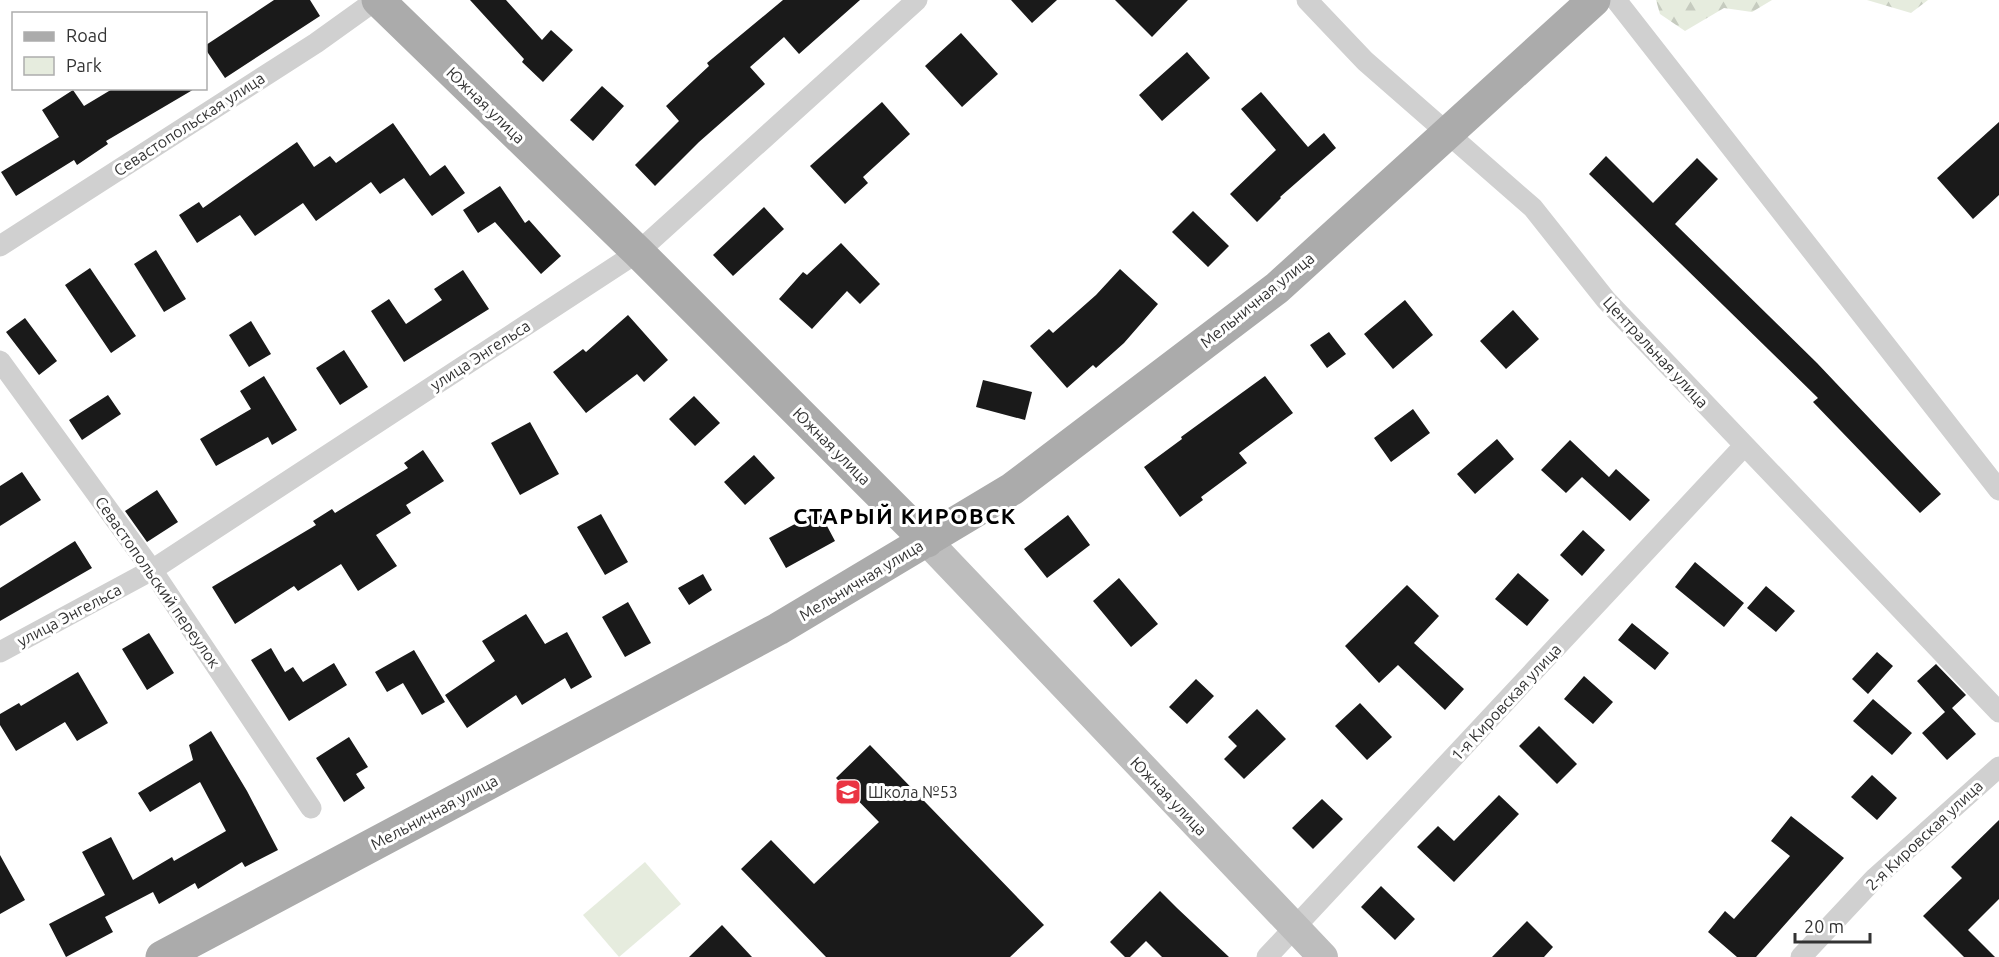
<svg xmlns="http://www.w3.org/2000/svg" width="1999" height="957" font-family="Ubuntu,sans-serif">
  <defs>
    <pattern id="forest-firs" width="22" height="20" patternUnits="userSpaceOnUse" patternTransform="scale(1.5)"><rect width="22" height="20" fill="#e6ecde"/><path d="M5 1l3.5 6h-7zM16 11l3.5 6h-7z" fill="#c6cbbf"/></pattern>
  </defs>
  <rect width="100%" height="100%" fill="#fff"/>
  <!-- forest -->
  <path fill="url(#forest-firs)" d="M1656,0h116l-20,12 -28,-4 -39,23 -25,-17z
    M1867,0h61l-17,13z"/>
  <!-- park -->
  <path fill="#e6ecde" d="M645,862l36,42 -62,53 -36,-42z"/>
  <!-- building -->
  <path fill="#1a1a1a" d="M274,0h36l10,16 -95,62 -19,-28v-5z
    M470,0h36l36,40 9,-10 22,20 -30,32 -21,-20 2,-3z
    M783,0h77l-61,54 -15,-17 -34,30 15,17 -66,58 -44,44 -20,-21 44,-44 -13,-15 43,-40 -2,-3z
    M1011,0h46l-25,23z
    M1115,0h73l-36,37z
    M961,33l37,41 -36,33 -37,-41z
    M1187,52l23,26 -48,43 -23,-26z
    M602,86l22,20 -31,35 -23,-21z
    M114,88h82l-90,53 2,3 -31,21 -3,-5 -58,36 -15,-24 58,-35 -17,-27 31,-20 11,16z
    M1261,92l47,55 16,-14 12,15 -56,49 1,1 -24,24 -27,-28 46,-44 -35,-41z
    M882,102l28,32 -47,43 5,6 -23,21 -35,-38z
    M1999,122v73l-26,24 -36,-41z
    M393,123l37,53 15,-11 20,28 -33,23 -28,-38 -24,16 -9,-12 -55,39 -13,-18 -48,33 -15,-21 -43,28 -18,-28 20,-13 4,6 94,-66 17,25 16,-11 6,7z
    M1606,156l47,47 44,-45 21,21 -43,45 142,139 124,131 -21,19 -107,-111 5,-4 -229,-224z
    M500,186l25,37 4,-3 32,36 -20,18 -46,-52 -17,11 -15,-23z
    M764,207l20,22 -51,47 -20,-21z
    M1193,211l36,35 -21,21 -36,-35z
    M841,243l39,41 -20,20 -13,-13 -35,38 -33,-30 24,-27 4,3z
    M156,250l30,49 -22,13 -30,-48z
    M90,268l46,68 -25,17 -46,-68z
    M1120,269l38,35 -34,39 -28,25 -3,-3 -26,23 -37,-42 19,-17 4,4 43,-38z
    M463,270l26,39 -85,53 -33,-51 18,-12 17,25 36,-24 -8,-11z
    M1405,300l28,35 -40,34 -29,-35z
    M1513,310l26,29 -33,30 -26,-28z
    M628,315l40,45 -24,22 -7,-8 -51,39 -33,-41 30,-23 3,3z
    M25,318l32,43 -18,14 -33,-43z
    M251,321l20,33 -22,13 -20,-32z
    M1329,332l17,22 -19,14 -17,-23z
    M344,350l24,37 -28,18 -24,-37z
    M264,376l33,54 -25,15 -4,-8 -52,29 -16,-27 51,-30 -11,-18z
    M1265,376l28,37 -54,40 8,10 -46,34 2,3 -23,17 -36,-50 38,-28 -1,-2z
    M983,380l49,12 -7,28 -49,-13z
    M108,395l13,19 -39,26 -13,-20z
    M694,396l26,27 -25,23 -26,-27z
    M1413,409l17,24 -39,29 -17,-24z
    M530,422l29,52 -39,21 -29,-52z
    M1497,439l17,20 -39,35 -18,-20z
    M1570,440l39,37 7,-8 34,31 -20,21 -48,-44 -16,16 -25,-23z
    M423,450l21,31 -38,24 5,8 -35,22 21,31 -39,25 -17,-27 -43,27 -4,-5 -59,38 -23,-37 104,-62 -3,-4 19,-12 3,4 73,-45 -4,-5z
    M754,455l21,23 -30,27 -21,-23z
    M22,472l19,28 -41,26v-40z
    M157,490l21,32 -31,20 -22,-31z
    M819,511l16,30 -49,27 -17,-30z
    M601,514l27,48 -23,13 -28,-48z
    M1068,515l22,30 -43,33 -23,-29z
    M1583,530l22,20 -23,26 -22,-21z
    M75,541l17,27 -92,53v-33z
    M1695,562l49,41 -20,24 -49,-40z
    M1518,573l31,27 -22,26 -32,-27z
    M703,574l9,16 -23,15 -11,-17z
    M1119,578l39,46 -27,23 -38,-46z
    M1407,585l32,31 -25,27 50,46 -19,21 -47,-45 -19,18 -34,-37z
    M1766,586l29,25 -19,21 -29,-24z
    M628,602l23,41 -26,14 -23,-40z
    M526,614l19,30 22,-12 25,45 -21,12 -6,-11 -43,27 -6,-10 -49,33 -22,-33 50,-34 -13,-20z
    M1632,623l37,30 -14,17 -37,-30z
    M149,633l25,40 -27,17 -25,-41z
    M271,648l14,24 8,-5 10,15 31,-19 13,22 -58,36 -38,-61z
    M414,650l31,52 -23,13 -19,-32 -16,9 -12,-20z
    M1877,652l16,14 -25,28 -16,-15z
    M1936,664l30,31 -14,13 24,26 -29,26 -25,-27 23,-21 -28,-31z
    M78,672l30,51 -31,18 -12,-19 -49,29 -16,-26v-11l19,-11 2,3z
    M1584,676l29,26 -20,22 -29,-25z
    M1196,679l18,17 -27,28 -18,-17z
    M1873,699l39,34 -20,22 -39,-34z
    M1360,703l32,34 -25,23 -32,-34z
    M1257,709l29,30 -42,40 -20,-20 13,-13 -9,-9z
    M1539,726l38,38 -20,20 -38,-38z
    M211,731l36,60 31,59 -33,17 -3,-5 -44,27 -3,-6 -36,21 -6,-12 -48,25 8,15 -47,25 -17,-33 56,-29 -23,-43 29,-15 22,43 39,-23 2,4 52,-30 -26,-49 -50,30 -12,-19 55,-33 -4,-15z
    M349,737l19,30 -12,7 9,14 -21,14 -28,-44z
    M870,745l174,180 -34,32h-184l-85,-88 30,-29 43,44 65,-62 -43,-44z
    M1872,775l25,23 -20,22 -26,-23z
    M1499,795l20,19 -65,68 -37,-35 21,-21 16,15z
    M1322,799l21,20 -30,30 -21,-21z
    M1791,816l53,42 -88,99h-19l-29,-25 17,-21 9,8 56,-63 -19,-15z
    M1999,820v79l-31,31 27,27h-31l-41,-41 39,-38 -11,-11z
    M0,855l25,45 -25,14z
    M1381,886l34,33 -20,21 -34,-33z
    M1160,891l17,17 52,49h-67l-16,-16 -16,16h-5l-15,-15z
    M1527,921l26,26 -9,10h-52z
    M722,925l30,32h-63z"/>
  <g fill="none" stroke-linecap="round" stroke-linejoin="round">
    <!-- street -->
    <path stroke="#d0d0d0" stroke-width="21" d="M1307,0l58,61 168,147 73,92 393,412
      M1616,0l383,490
      M0,246l316,-203 60,-43
      M0,361l152,209 159,238
      M0,652l152,-82 486,-318 279,-252
      M1267,957l477,-511
      M1801,957l74,-79 124,-111"/>
    <!-- secondary -->
    <path stroke="#bdbdbd" stroke-width="30" d="M927,541l396,416"/>
    <!-- primary -->
    <path stroke="#ababab" stroke-width="33" d="M378,0l260,252 289,289
      M162,957l616,-328 234,-140 265,-201 317,-288"/>
  </g>
  <!-- icons -->
  <defs>
    <g id="school-square" transform="scale(1.35)"><rect x="-9" y="-9" width="18" height="18" rx="4" fill="#ea3442" stroke="#fff"/><path d="M0-5L7-2L0 1L-7-2ZM-4 1L0 2.5L4 1V4Q0 6-4 4Z" fill="#fff"/></g>
  </defs>
  <g fill-rule="evenodd">
    <use href="#school-square" x="848" y="792"/>
  </g>
  <g text-anchor="middle" stroke-width="6" stroke-linejoin="round" paint-order="stroke">
    <!-- street labels -->
    <g font-size="16" fill="#333" stroke="#fff">
      <text transform="translate(486 105) rotate(44)" y="6">Южная улица</text>
      <text transform="translate(189 124) rotate(-33)" y="6">Севастопольская улица</text>
      <text transform="translate(1257 300) rotate(-39)" y="6">Мельничная улица</text>
      <text transform="translate(1656 352) rotate(47)" y="6">Центральная улица</text>
      <text transform="translate(480 355) rotate(-33)" y="6">улица Энгельса</text>
      <text transform="translate(832 446) rotate(45)" y="6">Южная улица</text>
      <text transform="translate(861 580) rotate(-31)" y="6">Мельничная улица</text>
      <text transform="translate(158 582) rotate(55)" y="6">Севастопольский переулок</text>
      <text transform="translate(69 615) rotate(-28)" y="6">улица Энгельса</text>
      <text transform="translate(1506 702) rotate(-47)" y="6">1-я Кировская улица</text>
      <text transform="translate(1169 796) rotate(46)" y="6">Южная улица</text>
      <text transform="translate(434 812) rotate(-28)" y="6">Мельничная улица</text>
      <text transform="translate(1924 835) rotate(-43)" y="6">2-я Кировская улица</text>
    </g>
    <!-- poi labels -->
    <g font-size="16" fill="#333" stroke="#fff" text-anchor="start">
      <text x="868" y="798">Школа №53</text>
    </g>
    <!-- district labels -->
    <g font-size="22" font-weight="bold" letter-spacing="1.5" fill="#000" stroke="#fff">
      <text x="905" y="524">СТАРЫЙ КИРОВСК</text>
    </g>
  </g>
  <!-- legend -->
  <rect x="12" y="12" width="195" height="78" fill="#ffffff" stroke="#adadad" stroke-width="1.5"/>
  <rect x="24" y="32" width="30" height="9" fill="#ababab" stroke="#adadad" stroke-width="1.5"/>
  <text x="66" y="42" font-size="18" fill="#333333">Road</text>
  <rect x="24" y="57" width="30" height="18" fill="#e6ecde" stroke="#adadad" stroke-width="1.5"/>
  <text x="66" y="72" font-size="18" fill="#333333">Park</text>
  <!-- scale -->
  <path d="M1795 933v9h75v-9" fill="none" stroke="#333333" stroke-width="3"/>
  <text x="1804" y="933" font-size="18" fill="#333333" stroke="#ffffff" stroke-width="4.5" paint-order="stroke">20 m</text>
</svg>
